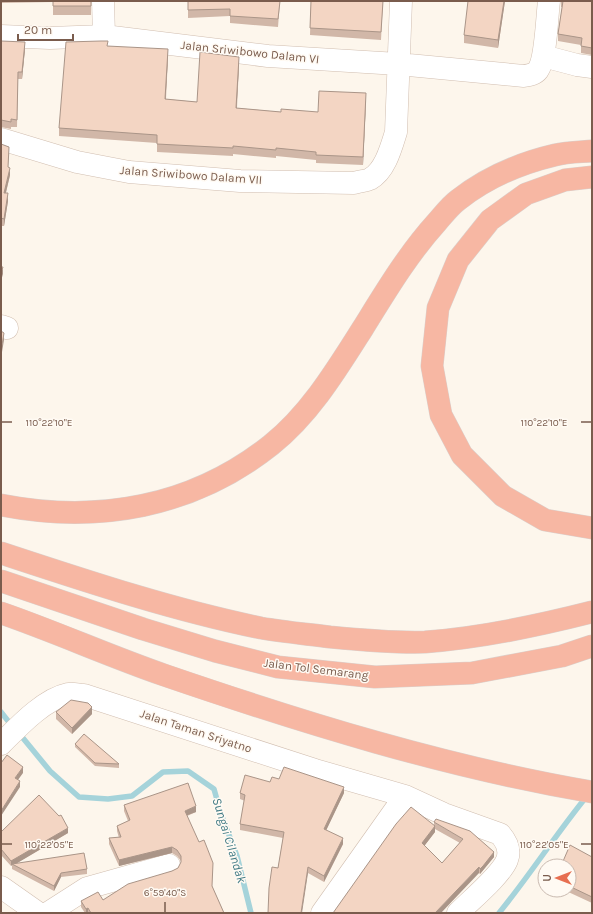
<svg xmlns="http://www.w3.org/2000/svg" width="593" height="914" font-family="Karla,sans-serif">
  <rect width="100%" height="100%" fill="#fdf6ec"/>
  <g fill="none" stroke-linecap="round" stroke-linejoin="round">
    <!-- stream -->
    <path stroke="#a5d3da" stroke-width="5.5" d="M1,712l11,14
      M18,732l32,39 29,26 29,2 24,-3 31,-24 25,-1 26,18 7,25 16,42 14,57
      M499,913c31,-38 57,-79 88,-117"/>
    <!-- minor casing -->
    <g stroke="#d1beb0" stroke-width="23">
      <path id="minor" d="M103,1l1,35
        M1,36l49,2 54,-2 164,20 130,8 126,12c6,-1 11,-2 14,-6 8,-11 9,-54 11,-69
        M543,56l34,9 15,2
        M1,139l76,23 52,10 111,9 114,2c5,-2 12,-2 16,-4 15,-8 21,-31 26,-47l5,-131
        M1,326l6,2
        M1,744c17,-17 43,-45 67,-50 5,-1 11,1 16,1l231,75 90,26 39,18 56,20c6,7 11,16 7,26 -6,15 -36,40 -49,53
        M1,887l37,26
        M48,913l39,-25 82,-23
        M322,913l83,-117"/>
    </g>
    <!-- highway casing -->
    <g stroke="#dad1cd" stroke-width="23">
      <path id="highway" d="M592,177l-27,3 -39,14 -36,26 -32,40 -20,48 -6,58 9,49 21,40 41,41 42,24 47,8
        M1,505c97,19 192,2 270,-60 39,-31 66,-76 92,-117 23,-37 45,-74 74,-106 7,-8 13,-16 21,-22 28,-22 63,-37 97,-45 12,-3 25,-3 37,-4
        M1,553c85,28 172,57 260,75 23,4 46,6 69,9 31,3 64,6 95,5 56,-4 112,-16 167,-30
        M1,581l142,48 72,22 63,16 97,10 97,-4 90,-17 30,-10
        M1,613c55,19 108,43 163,62 140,48 282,92 428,117"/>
    </g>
    <!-- minor -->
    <use href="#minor" stroke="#fff" stroke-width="22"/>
    <!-- highway -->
    <use href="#highway" stroke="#f7b7a3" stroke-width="22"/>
  </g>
  <!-- wall -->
  <path fill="#d1b7a8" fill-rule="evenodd" d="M1,1h90v14h-38v-13l-52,1z
    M188,1h92l-2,26 -48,-4v-7l-42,2z
    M311,1h72l-2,39 -71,-5z
    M505,1l-7,47 -34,-5v-8z
    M561,1h31v54l-11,-2v-8l-23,-4v-7l4,-27h-1z
    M1,41l24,8 -3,30h-4l-1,48h-6v2l-10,-2z
    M108,46l60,11 -2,42 31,3 42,-37 -2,43 44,4h37l48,-11 -3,64 -47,-2v-3l-40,-4v2l-43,-4v2l-76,-4v-9l-98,-7v-8z
    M1,144l8,10 -1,13 2,8 -4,18 2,8 -4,25h-3z
    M56,712l36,2 -20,20 -16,-15z
    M75,744l44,20v4l-24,-2 -20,-19z
    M279,779l65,14 -18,37 17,14 -19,38 -16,-9 -30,-5 5,-30 -43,-8v-6l5,-23 -5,-2v-6z
    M124,805l72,7 -9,4 25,70 12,27h-139l-4,-6v-6l22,-1 69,-29 6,-3 3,-5v-2l-4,-5 -5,-3 -53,13 -10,-22v-6h10l-2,-7v-5l11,-5 -4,-10z
    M434,822l60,35 -14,17 -1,-1 -146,40 101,-88zM435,829l25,14 -18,20 -18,-17 11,-14z
    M1,832l67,1 -53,31 72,5v5l-26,3 -7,14 -42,-22v-4l-1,1 -10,-11z
    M592,857v46l-28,-13h5v-24z"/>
  <!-- shaded-wall -->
  <path fill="#aa9588" d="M504,1h1l-7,47v-8z
    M25,42v7l-3,30v-7z
    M168,49v8l-3,50v-8z
    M239,57v8l-3,51v-8z
    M366,93v8l-3,64v-8z
    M10,168v7l-6,25v-7z
    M8,193v8l-4,25v-7z
    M3,267v7l-2,7v-8z
    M4,333v7l-3,18v-7z
    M92,707v7l-20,20v-6z
    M23,767v6l-8,11v-6z
    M20,781v6l-19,29v-5z
    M344,787v6l-20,42v-6z
    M196,806v6l-11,4v-5z
    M435,826v6l-13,17v-6z
    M68,828v5l-54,32 -2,-1v1l-1,1v-5z
    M343,838v6l-19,38v-6z
    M172,847v6l-53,13v-6z
    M494,852v5l-14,17v-5z
    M308,867v6l-6,40h-1z
    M479,867v6l-38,40h-6z
    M61,873v4l-7,14v-5z
    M88,908v5h-2v-4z"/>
  <!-- building -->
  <path fill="#f3d5c3" stroke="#aa9588" d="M53,1h38v5h-38z
    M188,1h92l-2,18 -48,-3v-7l-42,1z
    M311,1h72l-2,31 -71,-4z
    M468,1h36l-6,39 -34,-5z
    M563,1h29v47l-11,-2 1,-8 -24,-4z
    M1,41l24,1 -3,30h-4l-1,48 -6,-1v3l-10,-2z
    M101,41h7l-1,5 61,3 -3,50 32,3 3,-50 39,5 -3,51 45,4v-3l37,3 1,-21 47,2 -3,64 -47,-2v-3l-40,-4v2l-43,-4v2l-76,-4v-9l-98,-7 7,-86z
    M1,144l8,3 -1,20 2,1 -6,25h4l-4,26 -3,-1z
    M1,267h2l-2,6z
    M1,331l3,2 -3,18z
    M71,700l17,3 4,4 -20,21 -16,-16z
    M84,734l35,30 -24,-1 -20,-19z
    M7,755l16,12 -8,11 5,3 -19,30v-48z
    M284,767l60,20 -20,42 19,9 -19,38 -16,-9 -7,46h-33l1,-25 3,-21 6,1 6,-36 -44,-8 5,-29 -5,-2 5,-18 25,7 2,-5 7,2z
    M188,783l8,23 -11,5 14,31 5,-2 9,23 -1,23 12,27h-133l-3,-5 -2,1 -5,-8 17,-9 5,8 25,-16 44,-13 6,-3 3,-6v-6l-4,-6 -5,-3 -53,13 -10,-22 12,-1 -4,-11 13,-6 -6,-15z
    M39,795l20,21 2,-1 7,13 -57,33 -10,-12v-17z
    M411,807l24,19 -13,17 20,20 21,-24 -29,-17 2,-3 34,12 24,21 -11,14 -3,3 -1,-2 -44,46h-102l63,-89z
    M570,845l22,12v40l-23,-11v-20h-8z
    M84,853l3,16 -26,4 -7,13 -42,-22z"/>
  <!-- ticks -->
  <path fill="none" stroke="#7a5c4d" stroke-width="1.5" d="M2,422h10M581,422h10M2,844h10M581,844h10M165,902v10"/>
  <g text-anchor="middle" stroke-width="3" stroke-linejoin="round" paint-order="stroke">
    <!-- street labels -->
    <g font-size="12" fill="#7a5c4d" stroke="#fffaf3">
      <text transform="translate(250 52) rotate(6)" y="4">Jalan Sriwibowo Dalam VI</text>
      <text transform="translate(191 175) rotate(4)" y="4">Jalan Sriwibowo Dalam VII</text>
      <text transform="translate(316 669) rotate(7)" y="4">Jalan Tol Semarang</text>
      <text transform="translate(196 731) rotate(18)" y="4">Jalan Taman Sriyatno</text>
    </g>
    <!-- water labels -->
    <g font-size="13" font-style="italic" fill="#437c86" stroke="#fffaf3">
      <text transform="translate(230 840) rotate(73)" y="5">Sungai Cilandak</text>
    </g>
  </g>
  <g font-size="10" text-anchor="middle" fill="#7a5c4d" stroke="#fffaf3" stroke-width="3" stroke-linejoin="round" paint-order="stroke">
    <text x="544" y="426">110°22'10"E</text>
    <text x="49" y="426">110°22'10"E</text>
    <text x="544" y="848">110°22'05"E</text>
    <text x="49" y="848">110°22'05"E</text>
    <text x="165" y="896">6°59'40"S</text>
  </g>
  <!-- border -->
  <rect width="593" height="914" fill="none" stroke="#7a5c4d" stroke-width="4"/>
  <!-- north arrow -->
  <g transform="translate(557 878) rotate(270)"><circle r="19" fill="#fffaf3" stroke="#cabbb1"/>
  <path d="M0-3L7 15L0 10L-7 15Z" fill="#e76f51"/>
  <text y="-6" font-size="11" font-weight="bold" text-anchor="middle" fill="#7a5c4d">U</text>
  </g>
  <!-- scale -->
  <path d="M18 34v6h55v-6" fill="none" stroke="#7a5c4d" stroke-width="2"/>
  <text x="24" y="34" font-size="12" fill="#7a5c4d" stroke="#fffaf3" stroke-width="3" paint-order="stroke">20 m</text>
</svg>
